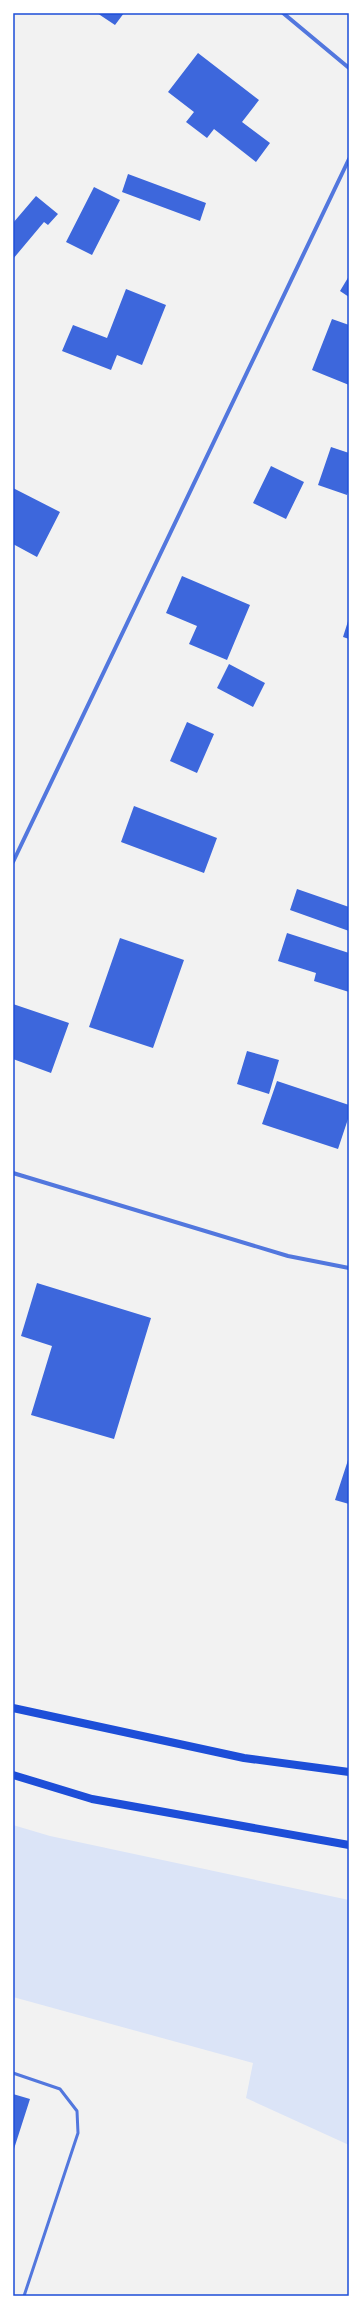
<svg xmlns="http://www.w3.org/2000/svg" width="362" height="2309" font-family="'Varela Round',sans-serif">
  <rect width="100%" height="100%" fill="#f2f2f2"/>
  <!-- green -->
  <path fill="#dbe4f7" d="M13,1825l37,11 299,64v245l-103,-47 7,-35 -240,-66z"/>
  <!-- building -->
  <path fill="#3d67dc" d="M97,13h27l-9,12z
    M198,53l61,47 -17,22 28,21 -14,19 -42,-33 -7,9 -21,-16 8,-10 -26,-20z
    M128,174l78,29 -6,18 -78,-29z
    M94,187l26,13 -28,55 -26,-13z
    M36,196l22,18 -10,11 -4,-3 -31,37v-36z
    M349,276v21l-9,-6z
    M126,289l40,16 -24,60 -25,-10 -6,15 -49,-19 11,-26 34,13z
    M332,319l17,6v60l-37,-15z
    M331,447l18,6v36l-2,6 -29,-10z
    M271,466l33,16 -18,37 -33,-16z
    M13,488l47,24 -23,45 -24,-13z
    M182,576l68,29 -23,55 -38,-16 8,-18 -31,-13z
    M349,618v21l-6,-2z
    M229,664l36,19 -12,24 -36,-19z
    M187,722l27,12 -17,39 -27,-12z
    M134,806l83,32 -13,35 -83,-31z
    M297,889l52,18v24l-59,-21z
    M287,933l62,20v39l-35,-11 2,-8 -38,-12z
    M120,938l64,22 -31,88 -64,-21z
    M13,1004l56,19 -18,50 -38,-14z
    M247,1051l32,9 -10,34 -32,-10z
    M277,1081l72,24v11l-11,33 -76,-25z
    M37,1283l114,35 -37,121 -83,-24 21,-69 -31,-10z
    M349,1457v47l-14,-4z
    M13,2094l17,5 -17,53z"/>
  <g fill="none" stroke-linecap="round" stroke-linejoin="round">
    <!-- service -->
    <path stroke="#5277de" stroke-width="3" d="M13,2073l47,16 17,22 1,22 -54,163"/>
    <!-- minor -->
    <path stroke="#5277de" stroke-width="4" d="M283,13l66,55
      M13,862l336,-703
      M13,1173l275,83 61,12"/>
    <!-- secondary -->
    <path stroke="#1d4ed8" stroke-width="8" d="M13,1708l231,50 105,14
      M13,1775l79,24 257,46"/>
  </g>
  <!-- border -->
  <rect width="362" height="2309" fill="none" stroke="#ffffff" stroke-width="28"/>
  <rect x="14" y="14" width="334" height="2281" fill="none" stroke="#1d4ed8" stroke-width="1.5"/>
</svg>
